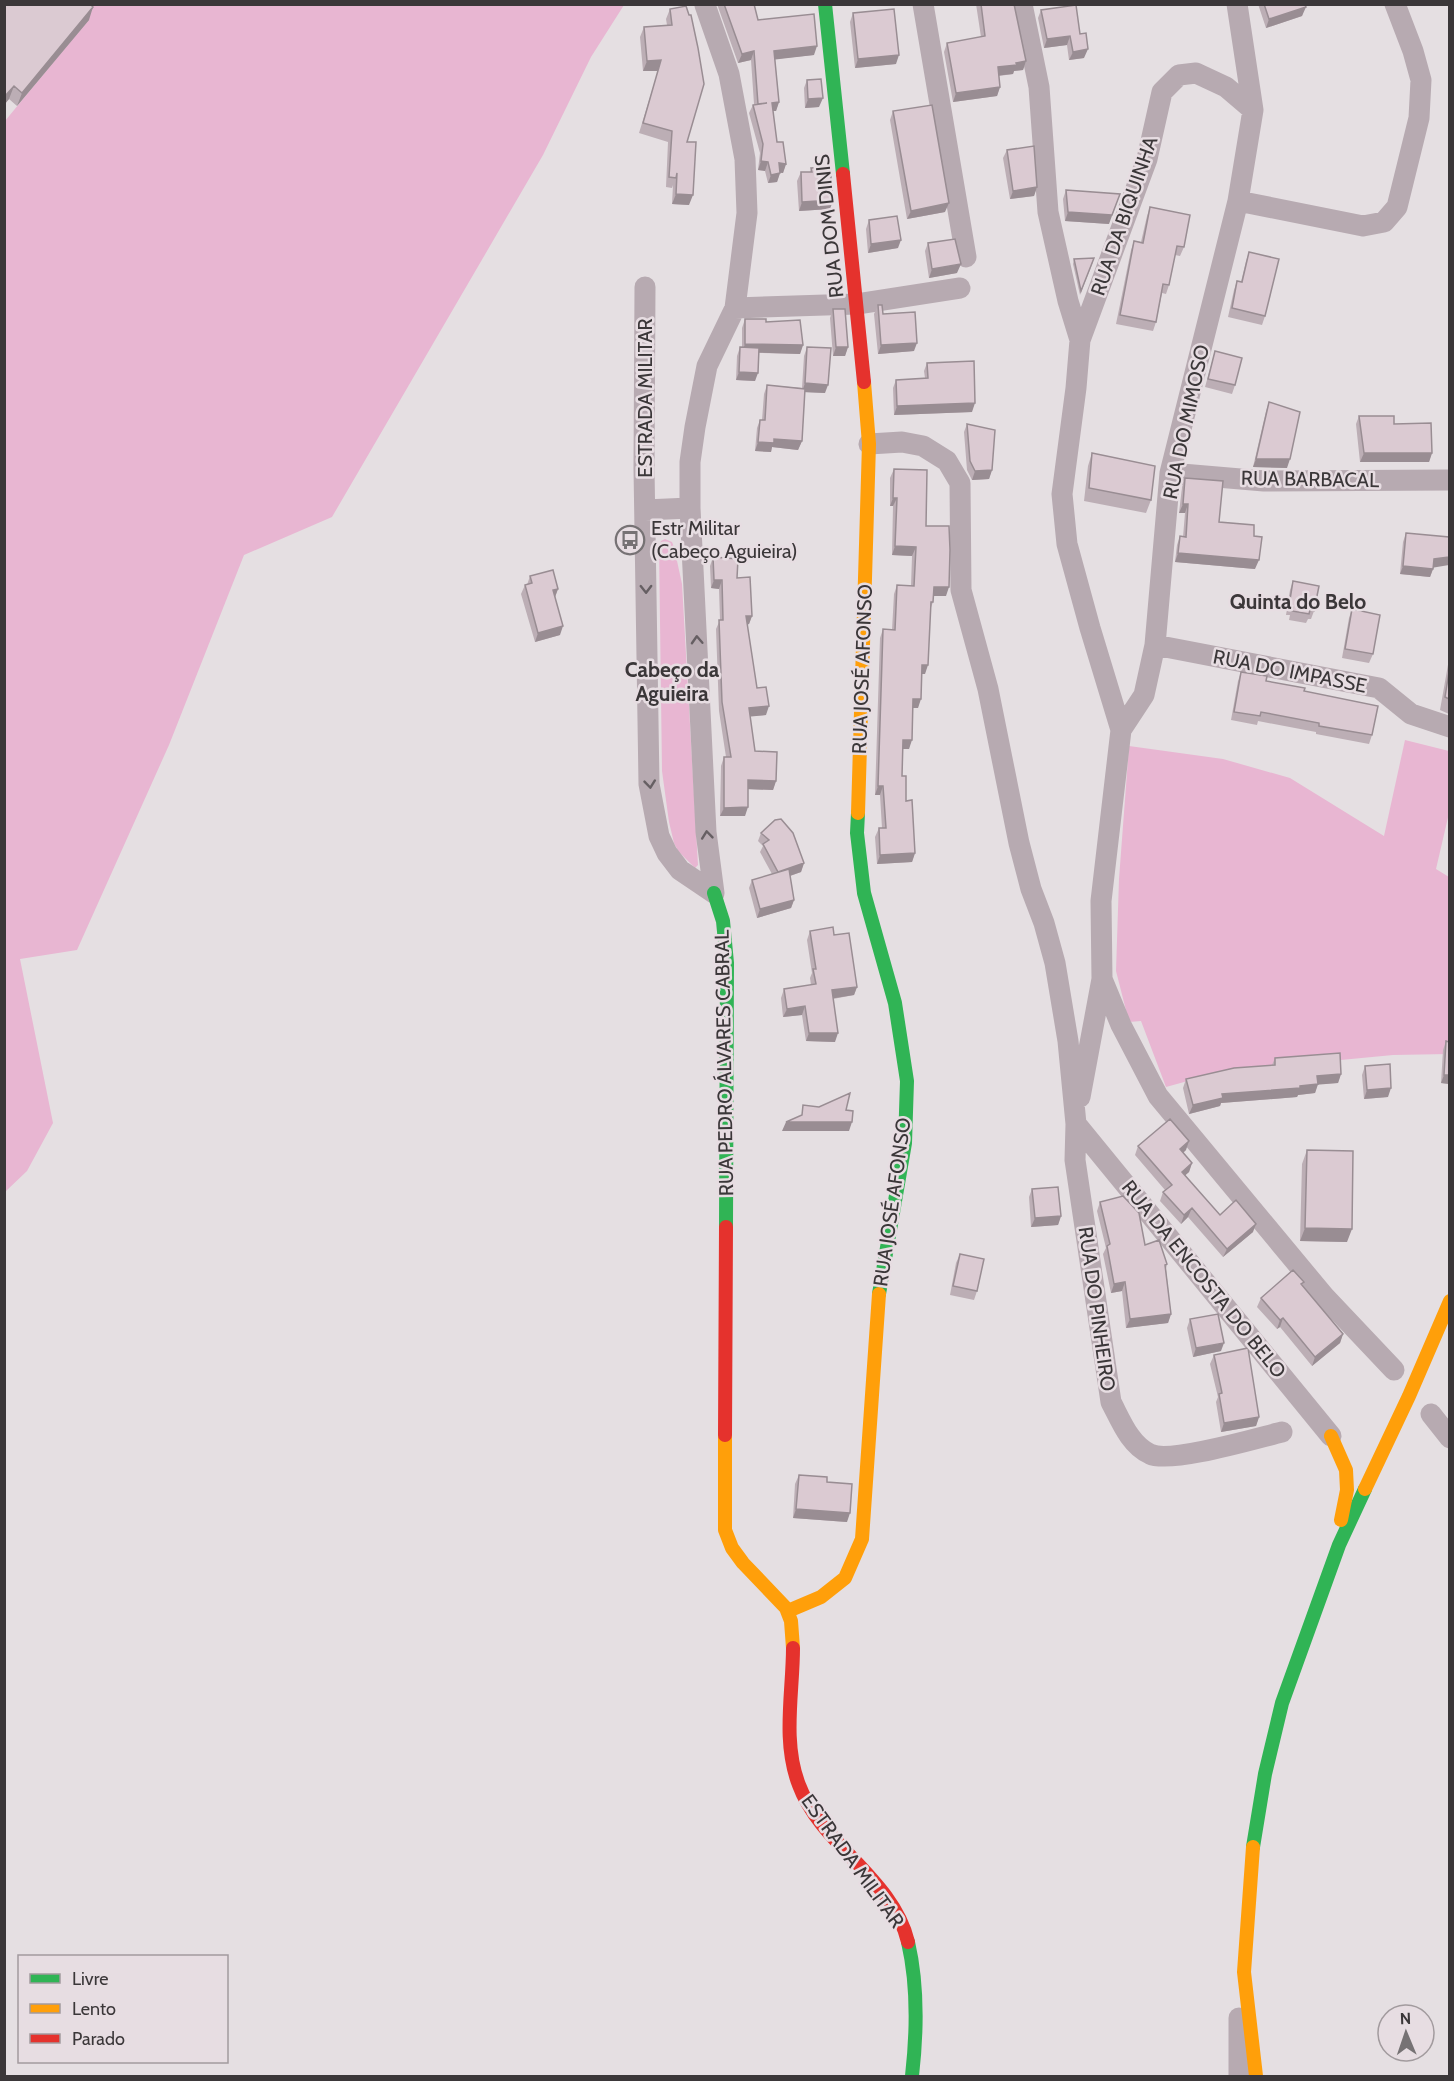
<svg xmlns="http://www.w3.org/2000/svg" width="1454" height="2081" font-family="Cabin,sans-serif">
  <rect width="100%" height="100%" fill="#e5dfe2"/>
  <!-- grass -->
  <path fill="#e8b6d2" d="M66,5h558l-33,52 -48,98 -211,362 -88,38 -75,190 -92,205 -57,9 33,164 -26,48 -22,21v-1071l83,-101z
    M665,539l7,3 2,5 8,37 16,281 -3,3 -17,-17 -4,-8 -5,-21 -7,-51 -3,-225 2,-5z
    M1405,740l44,11v62l-13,56 13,8v177l-56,1 -169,16 -58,16 -25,-66 -12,1 -13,-51 3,-92 10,-133 94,13 67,19 94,58z"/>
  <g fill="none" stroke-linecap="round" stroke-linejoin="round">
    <!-- street -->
    <path stroke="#b7aab1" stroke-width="21" d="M923,4l43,253
      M1022,4l17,83 9,125 20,89 12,39 -4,48 -14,106 5,50 23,84 31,102 -20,171 1,78 -22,118
      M705,5l24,69 16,85 2,54 -12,95 -28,58 -12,61 -5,35v46l16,324 8,61
      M1238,201l125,25 21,-4 13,-15 22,-89 2,-38 -8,-29 -18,-47
      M645,287l-1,181 5,316 10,52 8,17 13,17 34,23
      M735,308l122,-4 103,-16
      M1080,340l67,-181 15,-67 17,-17 17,-2 30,14 27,23
      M869,444l33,-2 21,4 24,15 13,22 1,107 27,99 31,154 12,46 13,34 11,40 13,78 8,83 -1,36 36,242c10,19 19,43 39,52 20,10 107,-16 132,-22
      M1170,473l94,8 186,-1
      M645,510l45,-2
      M1155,645l224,43 32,26 39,13
      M1121,730l23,-35 11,-50 15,-172 68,-272 15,-91 -16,-106
      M1102,979l19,46 37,71 166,200 70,74
      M1076,1124l255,312
      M1431,1414l19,24
      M1239,2076v-58"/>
    <!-- fast -->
    <path stroke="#30b455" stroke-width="14" d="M825,4l18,170
      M858,813l-1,20 7,60 31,110 12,78 -2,62 -26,151
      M714,893l9,28 4,42 -1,264
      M1253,1847l12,-73 17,-71 57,-158 26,-56
      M908,1942c10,43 9,90 4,134"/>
    <!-- slow -->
    <path stroke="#ff9f0a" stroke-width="14" d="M858,813l11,-369 -5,-62
      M725,1435v95l7,18 11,15 43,45 5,13 2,27
      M1331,1436l15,34 1,20 -6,30
      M1365,1489l44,-93 41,-95
      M788,1611l33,-14 24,-19 17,-39 17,-245
      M1253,1847l-9,125 12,104"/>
    <!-- jam -->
    <path stroke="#e5322d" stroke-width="14" d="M843,174l21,208
      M725,1435l1,-208
      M793,1648c0,44 -11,94 6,137 22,60 94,93 109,157"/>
  </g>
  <!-- wall -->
  <path fill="#bcaeb5" d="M4,4l85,16 -72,86 -8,-7 -5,6z
    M717,4h37l4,16 56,35 -39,4 4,43 -3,9h-3l4,31 9,22 -3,9h-3l-3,9 -9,1 -3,-12 -7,-1 2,-17 -11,-40 4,-8 1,-1 -3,-44 -13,3z
    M976,4h38l12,57 -3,9 -9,1 -1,3 -14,2 1,11 -3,9 -44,6 -9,-50 3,-9 34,-6z
    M1258,4h47l-3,12 -36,12z
    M670,9l17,133 2,63 -17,-1 1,-19 -1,3 -6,-1 2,-45 -29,-9 19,-62h-15l-3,-34 4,-10 23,-2 -1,-6z
    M1041,10l39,24 4,24 -15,2 -2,-15 -23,3 -6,-30z
    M853,13l43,51 -41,4 -5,-46z
    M807,80l12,27 -14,1 -1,-20z
    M893,111l52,101 -38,7 -17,-99z
    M1007,150l30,37 -3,9 -24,3 -7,-41z
    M811,168l22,32 -3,9 -31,2 -2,-30 4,-9h9z
    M1066,190l43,34 -44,-3 -2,-22z
    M1150,207l34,40 -4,9 -5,-1 -6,30 -3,9 -4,-1 -6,29 -3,9 -37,-7 15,-74 3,-9 7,1 6,-26z
    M869,220l29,28 -30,5 -2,-24z
    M928,243l29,30 -28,5 -4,-27z
    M1249,252l16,64 -3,9 -34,-8 6,-27 3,-9 4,1 5,-21z
    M1074,259l19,3 -13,33 -7,-31z
    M878,305l5,9 31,37 -36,3 -4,-40z
    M833,309l15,38 -3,9h-12l-3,-38z
    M745,319l21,3 37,23 -3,9 -41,-1 -4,28 -19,-1 1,-24 3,-9 2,1v-20z
    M807,347l18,46 -20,-1 -3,49 -4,9 -26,-3 -1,5 -16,-1 2,-23 3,-8h2l2,-26 3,-9 35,3 2,-32z
    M1215,351l20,34 -3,9 -27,-7z
    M927,363l45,49 -78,3 -1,-27 3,-8 29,-2 -1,-7z
    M1269,402l18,66 -34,-1 13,-56z
    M1359,416l35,8 38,29 -3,9h-69l-4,-38z
    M967,424l25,46 -3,9 -17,1 -5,-10 -3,-38z
    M1092,453l59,47 -5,13 -62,-12 4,-35z
    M894,469l32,57 20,70h-13v6l-3,8 -5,64h-4l-3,34h-5l-4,41h-6l-1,27 13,77 -3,9 -35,2 -2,-27 4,-9h3l-2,-33h-5l5,-157 3,-9 9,1 2,-36 3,-9 14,1 1,-30 -20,-1 1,-49h-3v-28z
    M1185,478l34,44 35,14 1,33 -80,-7 2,-17 3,-9 3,1 2,-24h-6l3,-26z
    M1406,533l27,36 -3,8 -30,-3 3,-32z
    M713,557l24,21 15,38 -3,8 -2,1 10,63 9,27 -16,1 5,35 21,30 -3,9 -25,-1 -3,27h-25l1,-50 3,-9h2l-7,-46 -3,-82 4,-9 -1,-31 -8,-1 -1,-22z
    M530,576l28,13 -3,8 5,38 -25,7 -14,-48 4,-9h2z
    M1293,581l21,30 -3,8h-3l-2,4 -17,-3 1,-5h-4l4,-25z
    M1352,609l21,45 -4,9 -27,-5 7,-40z
    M1449,659v55l-9,-4z
    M1241,672l25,9 38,10 68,44 -3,9 -53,-10v-2l-58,-11 -1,4 -26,-5 7,-39z
    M761,833l43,30 -3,9 -11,4 4,24 -3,8 -34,10 -8,-30 3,-8 20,-6 -12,-22 3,-6 -5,-5z
    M810,931l24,4 23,52 -3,8 -21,4 2,43 -29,-1 -4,-26 -19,2 -2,-19 3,-9 27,-4 -1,-7 2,-5 -5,-33z
    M1446,1041l3,1v42l-8,-1 2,-33z
    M1275,1058l66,16 -3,9 -20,1 -3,9 -17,2 -1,2 -76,6 -1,3 -31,8 -6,-26 3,-9 86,-14z
    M1365,1066l23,31 -24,2 -2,-24z
    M1138,1146l48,4 -3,3 9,10 -3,9 -4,3 35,40 33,17 -30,25 -35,-40 -7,7 -21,-23 3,-9 2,-2 -30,-35z
    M1307,1150l40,92 -47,-1 2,-77z
    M1032,1189l29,27 -3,9 -27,2 -2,-30z
    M1100,1202l45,43 22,19 -1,5 5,45 -3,9 -42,5 -4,-37 -11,2 -8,-39 3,-6 -9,-37z
    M960,1254l17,37 -3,9 -24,-5 6,-32z
    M1302,1285l41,49 -3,9 -28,23 -32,-39 -3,2 -20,-22 4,-9z
    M1190,1319l31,32 -28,6 -6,-29z
    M1214,1355l45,62 -3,9 -35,6 -5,-30 2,-5 -8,-33z
    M799,1475l28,7 20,40 -54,-4 2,-34z"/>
  <!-- shaded-wall -->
  <path fill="#998d93" d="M93,7l-4,13 -72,86 5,-13z
    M1306,7l-4,9 -36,12 3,-9z
    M1070,36l-3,9 -23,3 3,-9z
    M817,46l-3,9 -43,5 3,-9z
    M1088,49l-4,9 -15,2 4,-8z
    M754,51l-3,9 -13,3 4,-9z
    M899,55l-3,9 -41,4 3,-9z
    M661,60l-3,11h-15l4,-10z
    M1026,61l-3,9 -9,1 -1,3 -19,2 4,-9z
    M14,86l-5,13 -5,6 1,-9z
    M1000,87l-3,9 -44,6 3,-9z
    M823,98l-4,9 -14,1 3,-9z
    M779,102l-3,9h-7l3,-8z
    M761,161l7,1 -3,9 -7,-1z
    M779,163l7,1 -3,9 -7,-1z
    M780,173l-3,9 -9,1 3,-8z
    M1037,187l-3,9 -24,3 3,-8z
    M676,194l17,1 -4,10 -17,-1z
    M1120,194l-11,30 -44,-3 3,-9z
    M833,200l-3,9 -31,2 3,-9z
    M949,203l-4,9 -38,7 4,-8z
    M901,240l-3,8 -30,5 3,-9z
    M961,264l-4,9 -28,5 3,-9z
    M917,343l-3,8 -36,3 3,-9z
    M745,344l58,1 -3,9 -58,-2z
    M836,347h12l-3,9h-12z
    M739,372l19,1 -3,8 -19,-1z
    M805,383l23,2 -3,8 -23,-1z
    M975,403l-3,9 -78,3 3,-9z
    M774,439l28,2 -4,9 -26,-3 -1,5 -16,-1 3,-9z
    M1364,453h68l-3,9h-69z
    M1256,459h34l-3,9 -34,-1z
    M992,470l-3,9 -17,1 3,-9z
    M893,498h4l-4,8h-3z
    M1183,504h5l-3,9h-6z
    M895,546l21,1 -4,9 -20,-1z
    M1178,553l81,7 -4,9 -80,-7z
    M1449,557v8l-18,3 3,-9z
    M1403,566l30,3 -3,8 -30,-3z
    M714,580h8l-3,9 -8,-1z
    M934,587h15l-3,9h-15z
    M558,589l-3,8 -2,-7z
    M746,616h6l-3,8 -6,1z
    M563,626l-3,9 -25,7 3,-9z
    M922,665h6l-3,9h-6z
    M913,699h8l-3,9h-8z
    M769,706l-3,9 -20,2 3,-9z
    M903,740h9l-3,9h-9z
    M748,780l28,1 -3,9 -28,-1z
    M878,786h5l-3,9h-5z
    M748,807l-3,9h-25l4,-8z
    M915,853l-3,9 -35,2 3,-9z
    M804,863l-3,9 -26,9 3,-9z
    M794,900l-3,8 -34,10 3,-9z
    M857,987l-3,8 -25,4 3,-9z
    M805,1006l-3,9 -19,2 4,-8z
    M809,1033h29l-3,9 -29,-1z
    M1341,1074l-3,9 -24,2 3,-9z
    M1444,1075h5v9l-8,-1z
    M1318,1084l-3,9 -17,2 -1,2 -76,6 -1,3 -31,8 4,-9 29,-11z
    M1391,1088l-3,9 -24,2 3,-9z
    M786,1122h66l-3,9h-67z
    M1189,1141l-3,9 -9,8 3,-9z
    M1192,1163l-3,9 -10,9 3,-9z
    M1192,1208l-4,9 -7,7 3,-9z
    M1061,1216l-3,9 -27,2 4,-9z
    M1256,1224l-3,8 -30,25 4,-8z
    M1305,1228l47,1 -5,13 -47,-1z
    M1125,1282l-3,9 -11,2 3,-9z
    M1171,1314l-3,9 -42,5 4,-9z
    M1283,1318l-3,9 -3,2 3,-9z
    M1343,1334l-3,9 -28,23 3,-9z
    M1224,1343l-3,8 -28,6 3,-9z
    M1259,1417l-3,9 -35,6 3,-9z
    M796,1509l54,4 -3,9 -54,-4z"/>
  <!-- building -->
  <path fill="#dbcad2" stroke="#998d93" stroke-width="1.5" d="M4,4h86l3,3 -71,86 -8,-7 -9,10z
    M724,4h30l4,16 56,-6 3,32 -43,5 5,51 -7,1 5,39h6l3,22 -7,-1 1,10 -9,2 -3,-13 -7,-1 2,-17 -10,-39 14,-2 -9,1 -4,-53 -12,3z
    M981,4h33l12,57 -10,2 1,2 -19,2 2,20 -44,6 -9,-50 38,-7z
    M1264,4h41l1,3 -37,12z
    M1076,5l4,29 6,-1 2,16 -15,3 -3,-16 -23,3 -6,-29z
    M686,6l3,9h2l7,33 6,36 -17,58h9l-3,53 -17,-1 1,-21 -1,5 -7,-1 3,-46 -29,-8 18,-63 -14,1 -3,-34 28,-2 -2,-16z
    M894,9l5,46 -41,4 -5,-46z
    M821,79l2,19 -15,1 -1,-19z
    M932,105l17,98 -38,8 -18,-100z
    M1034,146l3,41 -24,4 -6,-41z
    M830,167l3,33 -31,2 -1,-30h11l-1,-4z
    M1066,190l54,4 -8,21 -44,-3z
    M1150,207l40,8 -6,32 -7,-1 -8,39 -6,-1 -7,38 -36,-7 14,-74 9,2z
    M897,216l4,24 -30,4 -2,-24z
    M955,239l6,25 -29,5 -4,-26z
    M1249,252l30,7 -14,57 -33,-8 5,-27 5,1z
    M1094,258l-13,33 -7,-32z
    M878,305h4l1,9 32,-2 2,31 -36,2z
    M833,309h12l3,38h-12z
    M745,319h21v3l34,-2 3,25 -58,-1z
    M740,347l19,1 -1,25 -19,-1z
    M807,347l24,1 -3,37 -23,-2z
    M1215,351l27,7 -7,27 -27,-6z
    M974,361l1,42 -78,3 -1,-26 32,-2 -1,-15z
    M767,385l38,4 -3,52 -28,-2v4l-16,-1 2,-22h5z
    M1269,402l31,10 -10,47h-34z
    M1359,416h35v8l37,-1 1,30h-68z
    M967,424l28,6 -3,40 -17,1 -5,-10z
    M1092,453l63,13 -4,34 -62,-12z
    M894,469l33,1 -1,56h23l1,24 -1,37h-15l-1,15h-2l-3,63h-6l-1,34h-8l-1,41h-9l-1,36h4v25l6,-1 3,53 -35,2 -1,-27h7l-3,-42h-5l5,-157 12,1 2,-45 17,1 2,-39 -21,-1 2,-48h-4z
    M1185,478l38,3 -4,41 35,3v11l8,1 -3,23 -81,-7 2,-17 6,1 2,-33h-5z
    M1406,533l43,4v20l-15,2 -1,10 -30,-3z
    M713,557l25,2 -1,19 13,-1 2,39h-6l11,72 9,-1 3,19 -20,2 6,43 22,1 -1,29 -28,-1v27l-24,1v-51h7l-9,-55 -3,-82h4l-1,-40h-8z
    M553,570l5,19 -5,1 10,36 -25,7 -13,-48 7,-2 -2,-7z
    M1293,581l26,5 -5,25 -4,-1 -1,4 -17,-3 1,-4 -4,-1z
    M1352,609l28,6 -7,39 -28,-5z
    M1241,672l26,4 -1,5 39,7 -1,3 74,15 -6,29 -53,-9v-3l-58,-11 -1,4 -26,-4z
    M1449,672v27l-4,-2z
    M781,819l12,14 11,30 -26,9 -15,-28 6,-4 -8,-7 14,-13z
    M789,869l5,31 -34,9 -8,-29z
    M833,927l1,8 15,-2 8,54 -25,3 6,43h-29l-4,-27 -18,3 -3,-20 32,-5 -3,-15h3l-6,-38z
    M1446,1041l3,1v33h-5z
    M1340,1053l1,21 -24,2 1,8 -18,2v2l-78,6 1,4 -30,7 -7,-26 48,-11 41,-3v-7z
    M1390,1064l1,24 -24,2 -2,-24z
    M850,1093l-4,17 7,1 -1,11h-66l16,-7 1,-10 16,2z
    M1170,1119l19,22 -9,8 12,14 -10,9 38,43 16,-15 20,24 -29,25 -35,-41 -8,7 -21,-23 9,-7 -34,-39z
    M1307,1150l46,1 -1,78 -47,-1z
    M1058,1187l3,29 -26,2 -3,-29z
    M1123,1196l16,17 6,32 14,-5 8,24 -2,1 6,49 -41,5 -5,-37 -11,2 -7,-38 3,-2 -10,-42z
    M960,1254l24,5 -7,32 -24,-5z
    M1293,1270l11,12 -3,2 42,50 -28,23 -32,-39 -3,2 -19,-22z
    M1218,1314l6,29 -28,5 -6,-29z
    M1248,1348l11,69 -35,6 -5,-29 3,-1 -8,-38z
    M799,1475l28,2v5l25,2 -2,29 -54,-4z"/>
  <!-- one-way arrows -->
  <defs><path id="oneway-chevron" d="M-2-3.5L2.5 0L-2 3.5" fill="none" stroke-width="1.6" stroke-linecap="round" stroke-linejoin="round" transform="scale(1.5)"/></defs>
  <g stroke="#665f63">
    <use href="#oneway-chevron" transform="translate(646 589) rotate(89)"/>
    <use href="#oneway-chevron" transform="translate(697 640) rotate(-93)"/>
    <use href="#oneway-chevron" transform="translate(650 784) rotate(84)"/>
    <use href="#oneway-chevron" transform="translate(707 835) rotate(-96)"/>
  </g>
  <!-- icons -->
  <defs>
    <g id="bus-ring" transform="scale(1.5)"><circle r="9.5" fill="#e7dde2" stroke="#767274" stroke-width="1.5"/><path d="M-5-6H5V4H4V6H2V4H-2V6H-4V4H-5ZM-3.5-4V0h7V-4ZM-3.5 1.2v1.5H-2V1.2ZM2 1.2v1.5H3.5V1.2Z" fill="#767274"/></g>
  </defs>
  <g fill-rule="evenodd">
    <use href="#bus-ring" x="630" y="540"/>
  </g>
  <g text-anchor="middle" stroke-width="5" stroke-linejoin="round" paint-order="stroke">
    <!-- street labels -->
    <g font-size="20" fill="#3b3739" stroke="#e7dde2">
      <text transform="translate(1124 216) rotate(-71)" y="7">RUA DA BIQUINHA</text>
      <text transform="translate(829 226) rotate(-96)" y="7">RUA DOM DINIS</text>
      <text transform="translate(645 398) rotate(-90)" y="7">ESTRADA MILITAR</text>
      <text transform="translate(1186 422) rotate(-78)" y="7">RUA DO MIMOSO</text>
      <text transform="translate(1310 479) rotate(1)" y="7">RUA BARBACAL</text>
      <text transform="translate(862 669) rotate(-88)" y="7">RUA JOSÉ AFONSO</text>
      <text transform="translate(1290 671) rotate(11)" y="7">RUA DO IMPASSE</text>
      <text transform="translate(724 1063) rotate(-91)" y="7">RUA PEDRO ÁLVARES CABRAL</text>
      <text transform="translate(892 1202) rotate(-82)" y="7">RUA JOSÉ AFONSO</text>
      <text transform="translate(1204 1279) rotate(51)" y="7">RUA DA ENCOSTA DO BELO</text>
      <text transform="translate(1097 1309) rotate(82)" y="7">RUA DO PINHEIRO</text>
      <text transform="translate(853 1861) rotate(54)" y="7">ESTRADA MILITAR</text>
    </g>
    <!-- poi labels -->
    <g font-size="20" fill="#3b3739" stroke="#e7dde2" text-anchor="start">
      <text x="651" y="535">Estr Militar<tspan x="651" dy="23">(Cabeço Aguieira)</tspan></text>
    </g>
    <!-- neighbourhood labels -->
    <g font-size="21" font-weight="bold" fill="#3b3739" stroke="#e7dde2">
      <text x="1298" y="609">Quinta do Belo</text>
      <text x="672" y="677">Cabeço da<tspan x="672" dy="24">Aguieira</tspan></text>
    </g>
  </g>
  <!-- border -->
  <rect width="1454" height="2081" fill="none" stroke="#3b3739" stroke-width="12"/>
  <!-- legend -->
  <rect x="18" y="1955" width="210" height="108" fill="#e7dde2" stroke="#a29b9e" stroke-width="1.5"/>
  <rect x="30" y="1974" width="30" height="9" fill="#30b455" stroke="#a29b9e" stroke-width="1.5"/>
  <text x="72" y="1985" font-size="18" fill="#3b3739">Livre</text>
  <rect x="30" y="2004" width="30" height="9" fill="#ff9f0a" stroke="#a29b9e" stroke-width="1.5"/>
  <text x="72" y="2015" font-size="18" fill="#3b3739">Lento</text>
  <rect x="30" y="2034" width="30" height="9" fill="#e5322d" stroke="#a29b9e" stroke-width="1.5"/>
  <text x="72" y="2045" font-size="18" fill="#3b3739">Parado</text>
  <!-- north arrow -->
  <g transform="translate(1406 2033) rotate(358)"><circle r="28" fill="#e7dde2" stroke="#a29b9e" stroke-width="1.5"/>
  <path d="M0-4.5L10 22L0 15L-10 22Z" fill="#767274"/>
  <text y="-9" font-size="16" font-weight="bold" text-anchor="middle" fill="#3b3739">N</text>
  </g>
</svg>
